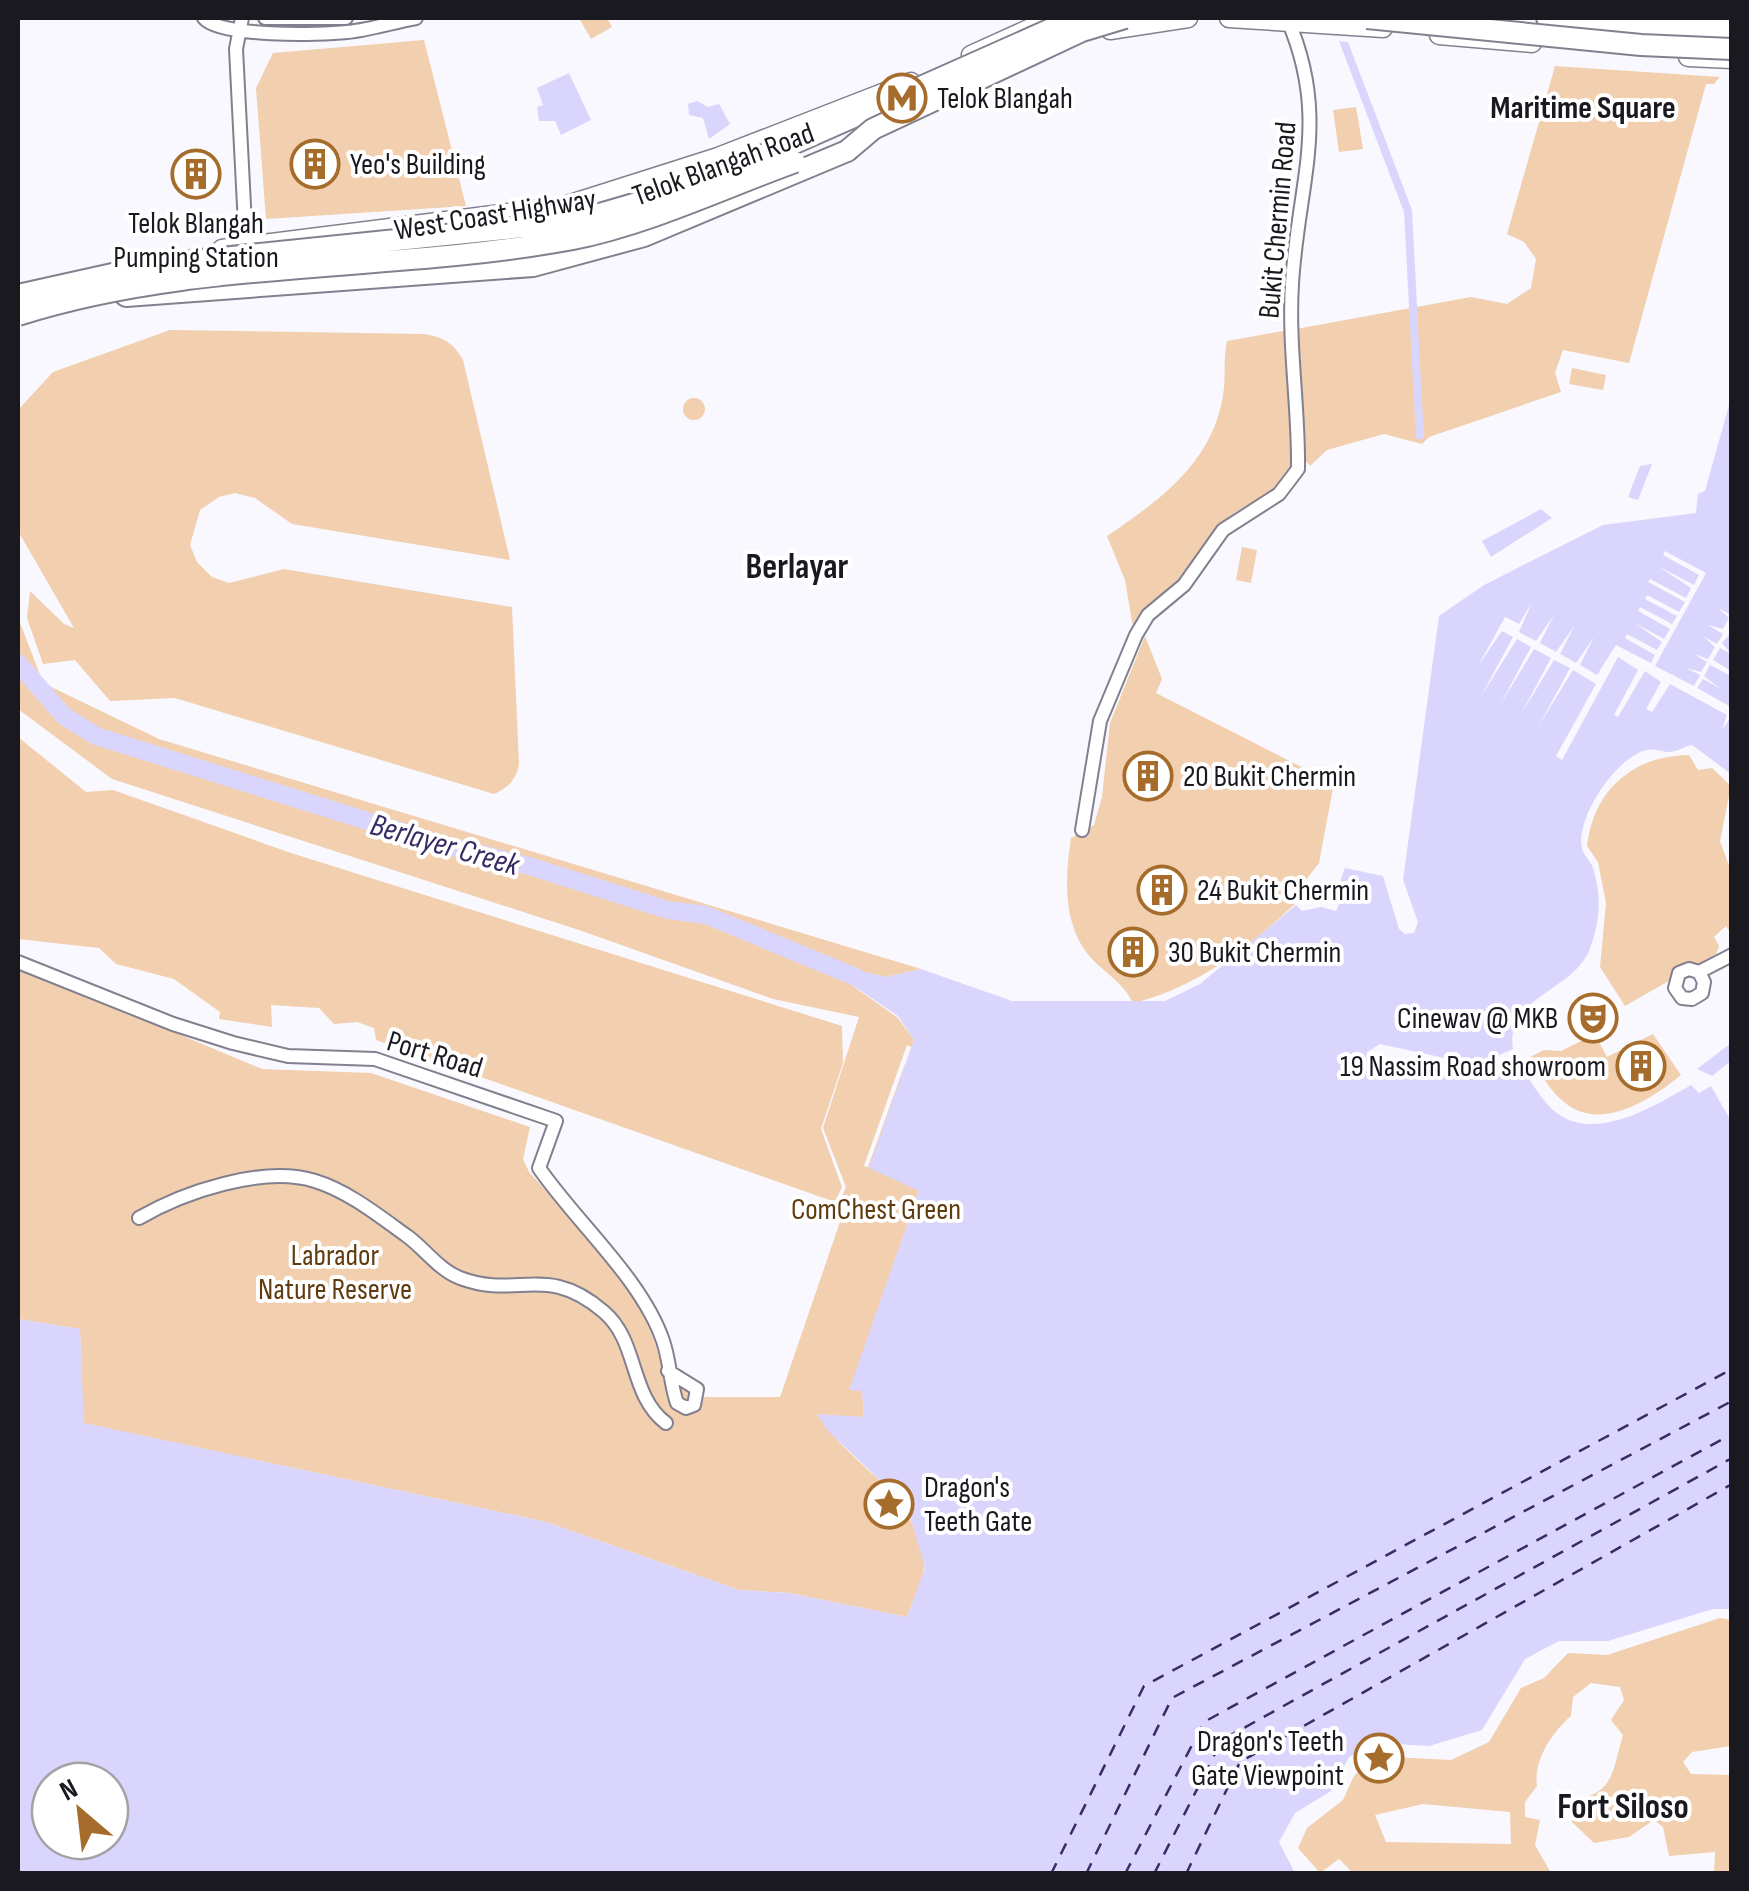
<svg xmlns="http://www.w3.org/2000/svg" width="1749" height="1891" font-family="'Sofia Sans Condensed',sans-serif">
  <rect width="100%" height="100%" fill="#f8f8fe"/>
  <!-- green -->
  <path fill="#f1cfaf" fill-rule="evenodd" d="M579,18h28l5,9 -21,12z
    M424,40l42,166 -200,13 -10,-131 17,-35z
    M1555,66l165,11 -6,7h-8l-77,279 -66,-13 -8,23 6,19 -132,45 -7,7 -38,-10 -57,16 -17,16 -5,-6 -9,-131 175,-32 36,7 24,-16 5,-29 -12,-17 -17,-8z
    M1356,107l7,42 -24,3 -6,-42z
    M170,330l253,4c20,3 30,8 40,26l47,200 -218,-36 -37,-26 -20,-5 -16,4 -19,13 -10,35 7,17 15,15 17,6 55,-14 228,38 7,157c-3,16 -11,24 -25,30l-319,-96 -65,3 -35,-41 -32,4 -16,-46 3,-27 34,33 10,4 -56,-97v-121l35,-38z
    M1288,330l7,125c-9,40 -44,42 -71,66 -18,15 -25,41 -41,58 -15,18 -38,27 -50,48l-8,-47 -18,-44c52,-35 105,-73 116,-140 3,-18 0,-38 4,-55z
    M1572,368l34,7 -3,15 -34,-6z
    M683 409a11 11 0 1 1 22 0a11 11 0 1 1-22 0Z
    M1242,547l15,3 -6,33 -15,-3z
    M18,617l25,66 116,56 762,230 -35,8 -46,-10 -4,7 62,44 16,22 -9,24 14,127 -69,198 12,1 2,27 -46,-2c36,57 98,73 106,150 1,14 -12,37 -17,52l-118,-24 -50,-3 -193,-68 -463,-99 -3,-94 -62,-10v-352l244,102 109,4 159,54 -7,32 6,13c52,58 119,121 134,200l36,25h81l62,-181 -5,-7 9,-22 -23,-59 36,-111 -86,-18 -191,-68 -470,-152 -94,-70z
    M1145,636l17,43 -6,14 171,87 6,8 -14,75 -28,36 4,5c-46,43 -99,84 -162,99 -10,-21 -27,-29 -42,-45 -29,-33 -26,-80 -20,-120l23,-13 8,-28 8,-74z
    M18,737l68,55 27,-2 178,63 551,173 1,37 -22,66 21,58 -7,15 -459,-162 -2,-12 -17,-6 -23,2 -15,-16 -48,-3 1,22 -53,-8 1,-7 -46,-33 -58,-15 -17,-16 -81,-9z
    M1689,755l9,15 14,-2 19,18 -11,55 11,30v63l-5,-8 -12,11 5,9 -3,8 -91,52 -25,-39 6,-64 -8,-41 -11,-16c7,-56 45,-90 102,-91z
    M1595,1034l12,23 46,-23 28,41c-29,24 -81,58 -117,27 -14,-11 -24,-30 -34,-45l14,-7 17,1z
    M1720,1618l11,2v126l-39,6 -9,10 8,12 40,1v98h-17l1,-21 -46,4 -6,-29 -9,-7 -25,17 -35,6 -22,-21 2,-22c41,-7 38,-29 49,-65l-12,-15 13,-20 -4,-13 -29,-4 -18,14 -2,19c-19,16 -38,45 -34,70l-12,16v15l15,3 -5,25 16,28h-198l-14,-14 -19,14 -22,-25 9,-20 36,-28 11,-24 13,-12 25,-7 59,3 38,-18 32,-54 23,-10 24,-25 39,2zM1423,1804l87,8 1,32 -125,-2 -11,-27z"/>
  <!-- water -->
  <path fill="#dad5fc" fill-rule="evenodd" d="M1339,41l9,1 64,168 12,229h-8l-12,-227z
    M569,73l22,47 -30,15 -6,-14h-16l-2,-14 6,-2 -6,-17z
    M697,101l11,6 11,-3 11,20 -21,15 -6,-21 -14,-3 -1,-11z
    M1731,398v376l-39,-29c-8,1 -15,7 -22,7 -8,0 -15,-4 -23,-2 -30,6 -72,68 -65,98 1,7 9,13 11,20 9,29 7,55 -4,83 -18,41 -84,46 -76,98l-36,16 -97,-21 -13,8 9,13 9,-3 91,18 14,-1 29,-15c10,14 20,33 33,45 40,37 102,-3 139,-24l8,8 12,-7 21,37 -1,486h-18l-105,32h-49l-34,18 -43,71 -53,16 -52,-3 -28,14 -18,34 -36,22 -16,29 16,31 -1277,1v-555l62,10 4,94 462,99 193,68 50,3 118,24 18,-49 -18,-62 -79,-75 -11,-17 47,3 -2,-26 -13,-1 70,-199 -50,-23 45,-128 -16,-24 -62,-42 3,-8 47,11 35,-8 91,32h153l35,-17 96,-79 6,6 19,-4 15,4 4,-10 -5,-6 10,-27 38,8 16,53 6,5 9,-1 4,-11 -15,-42 36,-264 45,-31 119,-60 93,-12 2,-19 7,-3zM50,1781h60v60h-60z
    M1652,464l-14,36 -10,-3 12,-31z
    M1541,509l11,9 -61,39 -9,-16z
    M1731,1043v18l-19,15 -15,-7z"/>
  <!-- pier -->
  <path fill="#f8f8fe" d="M1665,551l41,22 -51,93 39,20 6,-11 -14,-7 15,4 6,-10 -13,-8 14,5 7,-12 -12,-11 14,8 6,-10 -15,-9 15,4 6,-11 -11,-10 13,7v18l-9,10 9,11 -11,-6 -7,12 18,11 -2,4 -19,-10 -6,11 17,13 -18,-10 -6,9 34,19v10l-9,13 5,-15 -57,-31 -18,28 -6,-3 15,-27 -16,-11 -27,46 -4,-2 24,-45 -20,-13 -56,103 -6,-4 40,-72 -23,-14 -35,57 32,-59 -16,-8 -34,56 31,-58 -17,-9 -34,56 31,-58 -14,-8 -37,59 33,-61 -11,-6 -24,35 27,-49 14,7 13,-22 -13,30 17,9 18,-26 -14,28 16,9 19,-27 -15,29 16,9 18,-26 -14,28 17,10 19,-30 35,18 4,-8 -30,-17 2,-4 30,16 5,-8 -29,-20 31,17 6,-10 -32,-18 2,-4 32,17 5,-8 -32,-17 2,-4 32,17 6,-10 -37,-20 2,-3 36,19 5,-10 -33,-22 36,19 5,-10 -36,-20z
    M907,1045l4,2 -43,120 -4,-1z"/>
  <g fill="none" stroke-linecap="round" stroke-linejoin="round">
    <!-- river -->
    <path stroke="#dad5fc" stroke-width="18" d="M18,663l46,53 32,20 345,108 88,22 139,44 38,5 152,63"/>
    <!-- ferry -->
    <path stroke="#392b64" stroke-width="2.5" stroke-dasharray="12 10" stroke-linecap="butt" d="M1051,1874l93,-188 588,-317
      M1086,1874l86,-176 560,-297
      M1125,1874l79,-152 528,-288
      M1154,1874l68,-134 510,-282
      M1186,1874l54,-112 492,-278"/>
    <!-- minor casing -->
    <g stroke="#82808f" stroke-width="16">
      <path id="minor" d="M204,18c15,19 116,17 143,14 23,-2 46,-10 69,-14
        M242,18l-6,31 10,196
        M265,18h81
        M1082,830l18,-109 36,-86 12,-20 36,-30 39,-55 56,-36 19,-25c1,-61 -10,-124 -6,-185 6,-102 39,-165 -5,-266
        M18,962l155,62 60,19 55,13 87,3 181,62 -17,47c37,54 103,111 124,173 7,20 7,42 14,62l9,5 8,-3 3,-16 -29,-18
        M1699,972l5,10 -2,11 -10,6 -10,-1 -7,-10 4,-15 10,-4 10,3 33,-17
        M139,1218c45,-26 124,-53 176,-37 33,10 64,35 92,55 18,13 32,34 53,42 58,22 86,-16 144,34 35,30 25,83 62,111"/>
    </g>
    <!-- major casing -->
    <g stroke="#82808f" stroke-width="21">
      <path id="major" d="M1229,18l154,10
        M1667,18h54
        M1110,30l78,-12
        M1439,35l93,8
        M971,55l82,-37
        M1688,57l44,2
        M222,249l342,-43 154,-49 193,-75"/>
    </g>
    <!-- highway casing -->
    <g stroke="#82808f" stroke-width="24">
      <path id="highway" d="M1547,18l185,13
        M790,145l95,-42
        M126,296l407,-30 111,-30 203,-85"/>
    </g>
    <!-- minor -->
    <use href="#minor" stroke="#fff" stroke-width="12"/>
    <!-- major -->
    <use href="#major" stroke="#fff" stroke-width="18"/>
    <!-- highway -->
    <use href="#highway" stroke="#fff" stroke-width="20"/>
    <!-- highway-bridge casing -->
    <g stroke="#82808f" stroke-width="24" stroke-linecap="butt">
      <path id="highway-bridge" d="M1367,18l274,27 91,4
        M885,103l191,-85
        M847,151l26,-22 209,-98 43,-13
        M18,295l135,-30 419,-43 65,-19 153,-58
        M18,315c179,-57 371,-42 555,-76 75,-15 150,-51 222,-77"/>
    </g>
    <!-- highway-bridge -->
    <use href="#highway-bridge" stroke="#fff" stroke-width="20"/>
  </g>
  <!-- icons -->
  <defs>
    <g id="metro-ring" transform="scale(2.5)"><circle r="9.5" fill="#fff" stroke="#a66c2b" stroke-width="1.5"/><path d="M-5.5 5V-5H-3L0 0L3-5H5.5V5H3V-.5L0 4L-3-.5V5Z" fill="#a66c2b"/></g>
    <g id="building-ring" transform="scale(2.5)"><circle r="9.5" fill="#fff" stroke="#a66c2b" stroke-width="1.5"/><path d="M-4-6H4V6H1V3H-1V6H-4ZM-2.5-4.3h1.7v1.8h-1.7ZM.8-4.3h1.7v1.8H.8ZM-2.5-1h1.7V.8h-1.7ZM.8-1h1.7V.8H.8Z" fill="#a66c2b"/></g>
    <g id="theatre-ring" transform="scale(2.5)"><circle r="9.5" fill="#fff" stroke="#a66c2b" stroke-width="1.5"/><path d="M-5-5.5Q0-4 5-5.5V0Q5 5 0 6Q-5 5-5 0ZM-3.3-2.5H-1v1.5H-3.3ZM1-2.5H3.3v1.5H1ZM-2.8 1Q0 5.5 2.8 1Z" fill="#a66c2b"/></g>
    <g id="sight-ring" transform="scale(2.5)"><circle r="9.5" fill="#fff" stroke="#a66c2b" stroke-width="1.5"/><path d="M0-6L1.8-2.2L6-1.7L2.9 1.2L3.7 5.4L0 3.3L-3.7 5.4L-2.9 1.2L-6-1.7L-1.8-2.2Z" fill="#a66c2b"/></g>
  </defs>
  <g fill-rule="evenodd">
    <use href="#metro-ring" x="902" y="98"/>
    <use href="#building-ring" x="315" y="164"/>
    <use href="#building-ring" x="196" y="174"/>
    <use href="#building-ring" x="1148" y="776"/>
    <use href="#building-ring" x="1162" y="890"/>
    <use href="#building-ring" x="1133" y="952"/>
    <use href="#theatre-ring" x="1593" y="1018"/>
    <use href="#building-ring" x="1641" y="1066"/>
    <use href="#sight-ring" x="889" y="1504"/>
    <use href="#sight-ring" x="1379" y="1758"/>
  </g>
  <g text-anchor="middle" stroke-width="8" stroke-linejoin="round" paint-order="stroke">
    <!-- poi labels -->
    <g font-size="30" fill="#1a191f" stroke="#fff" text-anchor="start">
      <text x="937" y="108">Telok Blangah</text>
      <text x="350" y="174">Yeo's Building</text>
      <text x="196" y="233" text-anchor="middle">Telok Blangah<tspan x="196" dy="34">Pumping Station</tspan></text>
      <text x="1183" y="786">20 Bukit Chermin</text>
      <text x="1197" y="900">24 Bukit Chermin</text>
      <text x="1168" y="962">30 Bukit Chermin</text>
      <text x="1558" y="1028" text-anchor="end">Cinewav @ MKB</text>
      <text x="1606" y="1076" text-anchor="end">19 Nassim Road showroom</text>
      <text x="924" y="1497">Dragon's<tspan x="924" dy="34">Teeth Gate</tspan></text>
      <text x="1344" y="1751" text-anchor="end">Dragon's Teeth<tspan x="1344" dy="34">Gate Viewpoint</tspan></text>
    </g>
    <!-- street labels -->
    <g font-size="30" fill="#1a191f" stroke="#fff">
      <text transform="translate(723 164) rotate(-20)" y="10">Telok Blangah Road</text>
      <text transform="translate(495 214) rotate(-9)" y="10">West Coast Highway</text>
      <text transform="translate(1277 220) rotate(-85)" y="10">Bukit Chermin Road</text>
      <text transform="translate(435 1054) rotate(17)" y="10">Port Road</text>
    </g>
    <!-- park labels -->
    <g font-size="30" fill="#603b0f" stroke="#fff">
      <text x="876" y="1219">ComChest Green</text>
      <text x="335" y="1265">Labrador<tspan x="335" dy="34">Nature Reserve</tspan></text>
    </g>
    <!-- neighbourhood labels -->
    <g font-size="32" font-weight="bold" fill="#1a191f" stroke="#fff">
      <text x="1583" y="118">Maritime Square</text>
    </g>
    <!-- water labels -->
    <g font-size="32" font-style="italic" fill="#392b64" stroke="#fff">
      <text transform="translate(445 844) rotate(16)" y="11">Berlayer Creek</text>
    </g>
    <!-- quarter labels -->
    <g font-size="35" font-weight="bold" fill="#1a191f" stroke="#fff">
      <text x="797" y="578">Berlayar</text>
      <text x="1623" y="1818">Fort Siloso</text>
    </g>
  </g>
  <!-- border -->
  <rect width="1749" height="1891" fill="none" stroke="#1a191f" stroke-width="40"/>
  <!-- north arrow -->
  <g transform="translate(80 1811) rotate(332)"><circle r="48" fill="#ffffff" stroke="#a3a3a5" stroke-width="2.5"/>
  <path d="M0-8L18 38L0 25L-18 38Z" fill="#a66c2b"/>
  <text y="-15" font-size="28" font-weight="bold" text-anchor="middle" fill="#1a191f">N</text>
  </g>
</svg>
